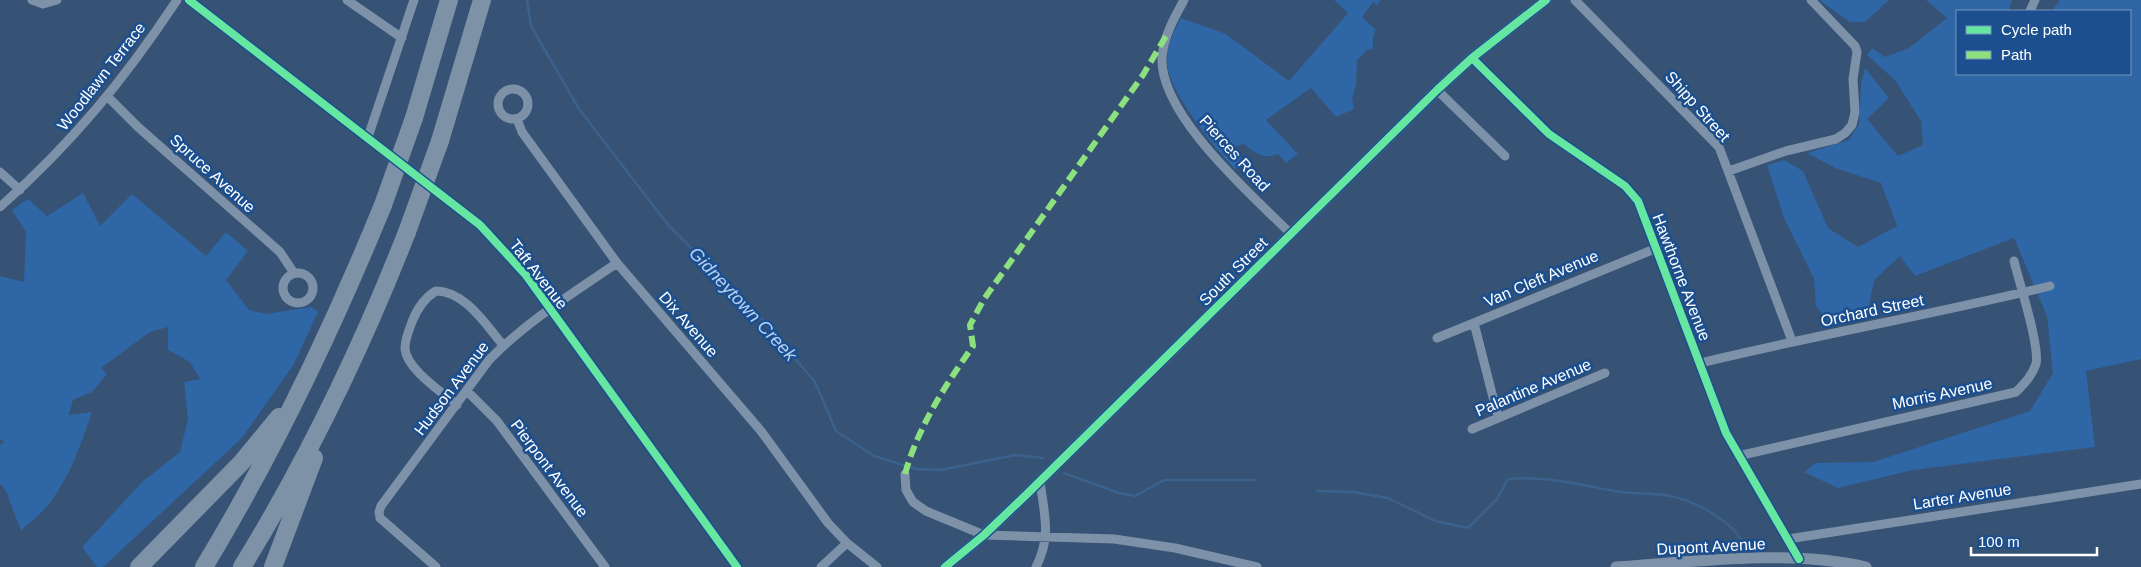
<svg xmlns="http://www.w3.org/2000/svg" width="2141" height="567" font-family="Helvetica,sans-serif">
  <rect width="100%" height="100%" fill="#365274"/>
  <!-- green -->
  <path fill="#2f66a5" d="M1334,0h47l-4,5 -4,-3 -11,15 14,13 -3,6v13l-6,1 -10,10 -1,25 -4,13 2,11 -18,8 -25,-29 -45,32 32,34 -12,9 -8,-9c-14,6 -23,-1 -34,-10l-12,4 13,14 -10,7c-21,-22 -57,-66 -66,-96 -6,-20 3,-38 12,-55l45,16 63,47 59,-68z
    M1819,0h70l-24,22h-15z
    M1926,0h86l-3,11h-52v63h173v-63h-78l8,-11h81v359l-55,12 9,76 -182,23 -75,18 -34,-16 12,-9 57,-1 157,-51 23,-38 -6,-57 -33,-78 -99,38 -15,-20 -26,24 -6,32 -39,10 -13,-16 -2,-27 -30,-61 -17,-53 17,-5 19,11 25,57 30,19 39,-21 -16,-43 -46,-15 -28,-15 42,-13 10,-16 2,-40 4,-16 24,30 -22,21 31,37 25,-11 -2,-24 -26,-41 -28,-25 5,-7 13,9 24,-9 38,-30z
    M83,193l17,33 32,-32 74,62 20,-24 22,19 -22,29 23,30 17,4 45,-7 7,5 -24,52 -52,74 -139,129h-6l-15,-20 61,-66 37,-29 8,-33 -4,-37 16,-3 -10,-17 -22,-12v-23l-18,5 -49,36 6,6 -15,18 -19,8 -4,15 23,-3c-11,32 -22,65 -43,92 -8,10 -19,18 -28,27l-15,-40 -6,-7v-39l5,-4 -5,-1v-164l24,6 2,-50 -14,-22 16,-11 19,17z"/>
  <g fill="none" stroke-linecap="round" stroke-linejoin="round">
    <!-- stream -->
    <path stroke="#3b618d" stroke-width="2.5" d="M527,0l4,26 48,83 90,117 87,86 59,70 21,49 38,25 42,13 25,1 74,-15 28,3
      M1064,473l55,20 16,3 29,-16h91
      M1317,491l36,1 35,6 47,23 33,7 29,-29 11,-20c39,-3 68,5 106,12 16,3 33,2 50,4 28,3 72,27 82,54"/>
    <!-- minor -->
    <path stroke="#7d92a8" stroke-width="9" d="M32,0l11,4 14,-4
      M189,0l291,225 45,49 212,293
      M347,0l55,38
      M1184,0c-10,18 -20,36 -22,57 -3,58 90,138 129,177
      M1575,0l144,147 73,194
      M2030,11l5,-11
      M1472,58l77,76 76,52 13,15 88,232 73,126
      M498 104a15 15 0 1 1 30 0a15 15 0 1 1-30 0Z
      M1437,90l68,66
      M108,97l30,30 142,125 14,21
      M517,119l5,13 95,131 144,168 67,92 19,20 30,24
      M368,137l46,-137
      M1729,171l57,-20 50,-12 9,-6 7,-8 3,-13 -2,-33 4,-27 -2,-6 -44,-46
      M0,172l20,18
      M0,207c72,-64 124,-127 177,-207
      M283 288a15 15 0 1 1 30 0a15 15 0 1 1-30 0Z
      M1474,323l24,94
      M1437,338l220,-90
      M1700,363c116,-28 234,-49 350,-77
      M467,391l30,30 108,146
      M457,405c-15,-13 -51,-36 -52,-57 0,-9 4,-18 7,-26 5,-13 12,-24 24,-31 29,0 50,34 67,54
      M1472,429l133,-56
      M1738,456l278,-64c8,-8 16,-16 20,-28 4,-18 -17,-82 -22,-103
      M905,474l1,16 7,12 13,9 58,24 130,4 61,9 82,19
      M1788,539l353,-55
      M436,567l-56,-49 -1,-6 2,-6 108,-146c37,-38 84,-67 128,-97
      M821,567l26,-24
      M1036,567c16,-31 8,-53 4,-86"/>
    <!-- tertiary -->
    <path stroke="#7d92a8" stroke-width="11" d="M945,567l39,-32 43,-41 410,-404 35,-32 74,-58
      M1616,567c78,-5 174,-18 250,0"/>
    <!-- motorway -->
    <path stroke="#7e92a7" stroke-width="18" d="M414,118l35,-118
      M440,141l42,-141
      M139,567l103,-105 37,-45
      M204,567c70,-116 128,-237 179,-362
      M242,567c65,-106 120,-220 165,-335
      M273,567l41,-109"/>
    <!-- motorway-bridge -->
    <path stroke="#7e92a7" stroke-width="18" d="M383,205l31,-87
      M407,232l33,-91"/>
    <!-- quiet -->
    <path stroke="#8de07e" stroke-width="6" stroke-dasharray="12 6" stroke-linecap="butt" d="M905,474c13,-47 40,-88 68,-128l-3,-21 14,-26 159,-224 23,-39"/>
    <!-- cycleway casing -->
    <g stroke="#1b4f8f" stroke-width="11">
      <path id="cycleway" d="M189,0l291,225 45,49 212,293
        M1472,58l77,76 76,52 13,15 88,232 73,126
        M945,567l39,-32 43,-41 410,-404 35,-32 74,-58"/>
    </g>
    <!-- cycleway -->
    <use href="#cycleway" stroke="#66e7a1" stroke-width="8"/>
  </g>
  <g text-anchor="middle" stroke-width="5" stroke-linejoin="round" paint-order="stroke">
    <!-- street labels -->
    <g font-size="16" fill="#fff" stroke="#1b4f8f">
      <text transform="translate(101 76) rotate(-52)" y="6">Woodlawn Terrace</text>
      <text transform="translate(1698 106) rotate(48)" y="6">Shipp Street</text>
      <text transform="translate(1235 153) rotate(48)" y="6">Pierces Road</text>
      <text transform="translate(213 173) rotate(42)" y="6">Spruce Avenue</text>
      <text transform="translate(1233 271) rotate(-45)" y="6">South Street</text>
      <text transform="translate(539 274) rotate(52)" y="6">Taft Avenue</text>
      <text transform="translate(1682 277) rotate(69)" y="6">Hawthorne Avenue</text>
      <text transform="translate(1541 278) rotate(-23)" y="6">Van Cleft Avenue</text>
      <text transform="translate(1872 310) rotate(-12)" y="6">Orchard Street</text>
      <text transform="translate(689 324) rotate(49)" y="6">Dix Avenue</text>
      <text transform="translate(1533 387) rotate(-23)" y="6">Palantine Avenue</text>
      <text transform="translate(451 388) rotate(-53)" y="6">Hudson Avenue</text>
      <text transform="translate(1942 393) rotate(-12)" y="6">Morris Avenue</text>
      <text transform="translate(550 468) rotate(53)" y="6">Pierpont Avenue</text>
      <text transform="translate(1962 496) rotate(-9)" y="6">Larter Avenue</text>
      <text transform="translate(1711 546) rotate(-3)" y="6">Dupont Avenue</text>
    </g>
    <!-- water labels -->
    <g font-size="18" font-style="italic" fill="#b5d3f5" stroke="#1b4f8f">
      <text transform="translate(743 304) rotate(47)" y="6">Gidneytown Creek</text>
    </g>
  </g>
  <!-- legend -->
  <rect x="1956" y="10" width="175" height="65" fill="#1b4f8f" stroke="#7695bc"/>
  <rect x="1966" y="26" width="25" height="8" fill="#66e7a1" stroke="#7695bc"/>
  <text x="2001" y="35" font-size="15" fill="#ffffff">Cycle path</text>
  <rect x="1966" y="51" width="25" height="8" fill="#8de07e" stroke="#7695bc"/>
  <text x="2001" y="60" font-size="15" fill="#ffffff">Path</text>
  <!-- scale -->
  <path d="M1971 547v8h126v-8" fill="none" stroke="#ffffff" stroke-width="2.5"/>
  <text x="1978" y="547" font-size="15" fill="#ffffff" stroke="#1b4f8f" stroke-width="4" paint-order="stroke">100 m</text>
</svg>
